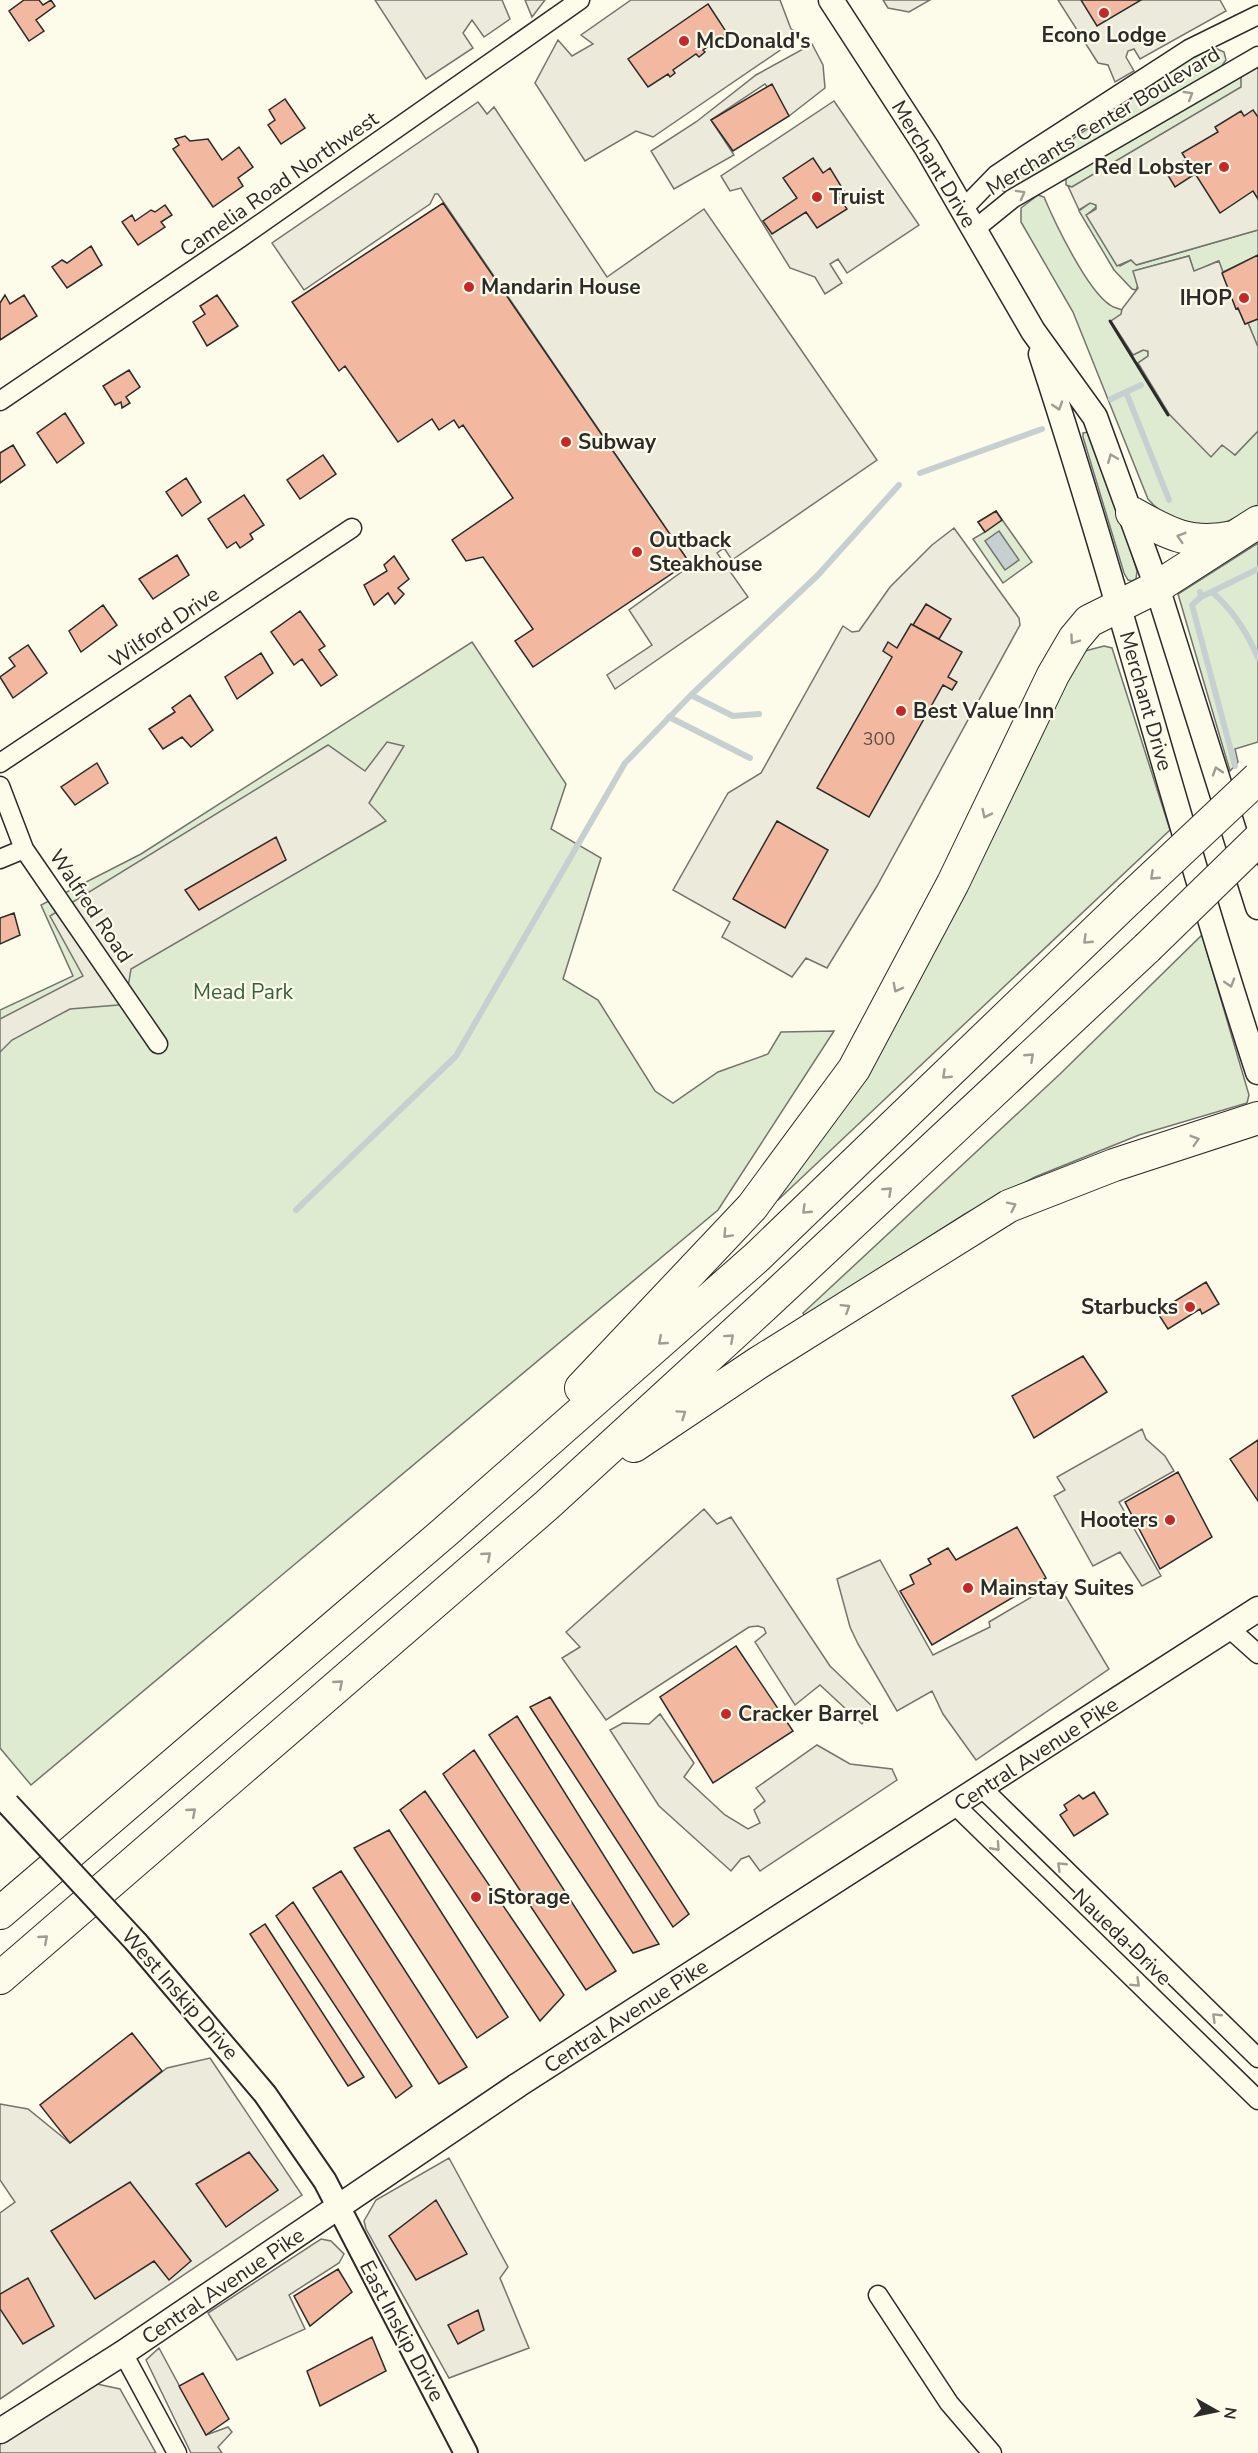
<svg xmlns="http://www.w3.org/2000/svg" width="1258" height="2453" font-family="'Nunito Sans',sans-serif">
  <rect width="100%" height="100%" fill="#fdfbea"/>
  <!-- green -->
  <path fill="#deebd1" stroke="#74746e" stroke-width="1.5" d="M1213,47l11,5 2,8 -5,7 -213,125 -5,-1 1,-5 187,-128z
    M1241,76l1,11 -170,100 -6,-2v-8z
    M1038,195l6,2c11,26 43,93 66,108 3,3 8,3 12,5l11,45 10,-5 5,1v5l-10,7 82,83h5l10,9 23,-24v74c-11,6 -22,13 -34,18 -26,12 -59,-4 -76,-24l-75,-187 -52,-90v-14z
    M1090,203h5l1,4 -9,8 33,51 11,-6 6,5 121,-35v25l-35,17 -5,-11 -24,11 -5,-16 -55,15 4,14 -2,5 -4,-1 -18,-19 -35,-59z
    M1258,319v29l-10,-25z
    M1089,432l24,61 24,78 -1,8 -4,2 -4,-1 -4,-7 -41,-136v-4z
    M996,511l36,51 -29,21 -30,-44 12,-7 -7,-10z
    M1258,543v199l-23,7 3,13 -8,9 -52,-177z
    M472,642l94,142 -15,45 50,29 -38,121 35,21 57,91 18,12 45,-31 50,-18 13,-22 53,-1 -116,179 -687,575 -31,-37v-738l73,-34 -32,-71 100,-51z
    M1104,646l8,2 58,182 -392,370 -2,-2 292,-524 17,-23z
    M1202,935l47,160 -2,8 -108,32 -104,42 -70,37 -160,102 -2,-3 257,-239z"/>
  <!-- parking -->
  <path fill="#eceadb" stroke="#74746e" stroke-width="1.5" d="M375,0h127l8,19 -26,18 -12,-17 -9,13 10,15 -47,31z
    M525,0h20l-13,17z
    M631,0h149l11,29 7,4 -3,7 -142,97 -17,-6 -51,30 -50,-78 23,-43 14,16 21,-12 -12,-9z
    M883,0h47l-21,12 -21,-4z
    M1058,0h162l6,11 -86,48 -6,-10 -6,2 -2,6 8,14 -19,11 -7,-17 -10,-2z
    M812,44l11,21 2,23 -36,28 -24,-32 -54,36 23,35 -60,34 -23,-38 45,-29 60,-47z
    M1258,67v163l-122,35 -5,-5 -14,6 -31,-51 10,-6v-4l-6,-2 -11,7 -11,-24 4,1 169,-100v-11z
    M834,101l85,124 -72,48 -9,-14 -8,5 12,19 -17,11 -10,-17 -25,-9 -49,-80 -11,3 -9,-15z
    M478,102l9,12 7,-7 113,170 97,-68 173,251 -145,100 -8,-12 -7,5 31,44 -133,92 -8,-14 45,-30 -23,-35 62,-45 -253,-371h-3l-5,10 -126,86 -32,-47z
    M1189,256l5,15 25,-10 17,48 2,-1 7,16 3,-1 10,24v84l-23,24 -13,-10 -11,12 -42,-43 -31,-51 10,-7v-5l-5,-1 -10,5 -22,-34 10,-7 1,-5 16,-21 -5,-17z
    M954,528l65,90 1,7 -143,261 -50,82 -21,-10 -14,19 -70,-40 8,-15 -57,-32 55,-97 33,-20 82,-147 9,6 7,-1 31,-44 42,-42z
    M387,742l17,4 -35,57 17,18 -255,148 -3,18 -10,18 -48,4 -58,31 -12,12v-33l83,-43 -33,-60 278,-171 37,26z
    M1142,1429l4,10 19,17 9,15 -55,31 42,74 -19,10 -22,-34 -27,14 -39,-70 11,-6 -8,-13z
    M704,1509l13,15 14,-7 99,149 44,42 -12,16 -42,-39 -25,20 -40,-63 11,-9 -2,-5 -6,-2 -9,1 -143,93 -44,-62 18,-11 -14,-15z
    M880,1560l53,95 57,-28 -1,-5 68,-40 52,87 -133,91 -33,-46 -11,-23 -35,20 -39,-67 -8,-17 -13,-48z
    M660,1714l34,49 -10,14 41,38 23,14 12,-6 -6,-13 11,-9 -9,-13 61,-43 33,19 42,5 5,11 -137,91 -11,-15 -8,3 -10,12 -72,-65 -49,-76 13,-7 26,1z
    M210,2058l92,137 -302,204v-186l15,-11 -15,-22v-76l28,5 42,34 97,-75z
    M449,2158l59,109 -8,11 29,70 -80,30 -83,-149 -2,-8 12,-21z
    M321,2239l10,2 13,13 -5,9 -50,32 16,34 -68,31 -29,-47z
    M159,2348l47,87 22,-8 4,5 -14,15 4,6h-31l-45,-93z
    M97,2384l23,5 36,64h-156v-11l66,-44z"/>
  <!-- water -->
  <path fill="#c7d0d0" stroke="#74746e" stroke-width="1.5" d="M999,531l20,29 -14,10 -20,-29z"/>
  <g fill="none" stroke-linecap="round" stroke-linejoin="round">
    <!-- stream -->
    <path stroke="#c7d0d0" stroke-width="6" d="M1126,392l15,-7
      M1111,399l15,-7 43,108
      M920,473l122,-44
      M1212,592c21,18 35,40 46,66
      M691,695l42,21 26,-2
      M669,717l81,41
      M1235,766l-43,-161 9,-8 -1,-5 1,5 57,-28
      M296,1210l160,-154 169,-293 66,-68 127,-120 81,-90"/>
  </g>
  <!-- building -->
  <path fill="#f2b8a0" stroke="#2b2b2b" stroke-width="1.5" d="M24,0h15l4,5 8,-5 4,6 -19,14 8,11 -15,10 -20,-30z
    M1081,0h60l-44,26z
    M708,4l19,29 -24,17 2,2 -6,5 -3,-3 -23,16 2,3 -5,4 -2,-3 -20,13 -20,-28z
    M772,84l17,32 -56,35 -22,-31z
    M285,99l20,29 -24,16 -13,-19 7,-5 -6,-10z
    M1253,110l5,7v82l-5,-8 -33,22 -38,-60 36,-21 -3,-5 26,-16 3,5z
    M185,136l5,5 18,-2 14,21 17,-13 14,20 -15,11 5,8 -30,21 -40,-58 6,-4 -4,-6z
    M813,158l10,15 7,-5 14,23 -7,4 10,14 -30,19 -11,-16 -34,22 -9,-13 34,-23 -14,-20z
    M1186,160l9,14 -20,13 -9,-15z
    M443,203l246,359 -156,105 -18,-26 18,-12 -50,-72 -17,4 -14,-21 61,-42 -50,-73 -4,3 -5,-8 -15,10 -7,-11 -34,23 -53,-76 -6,5 -47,-69z
    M165,205l7,10 -11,7 4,5 -27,18 -16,-23 10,-7 3,6 16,-11 4,2z
    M91,246l11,19 -35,23 -15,-21 10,-7 5,3z
    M1258,255v64l-13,5 -7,-16 -2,1 -14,-36z
    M5,295l5,9 14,-9 13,21 -37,24v-37z
    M217,295l21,31 -31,20 -14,-24 12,-8 -5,-8z
    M129,370l11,17 -14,10 4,6 -8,5 -1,-6 -6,3 -12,-19z
    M65,413l19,30 -27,20 -20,-30z
    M13,445l12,20 -25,18v-30z
    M323,455l13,19 -36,25 -13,-19z
    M186,478l15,24 -19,14 -16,-24z
    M244,495l20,30 -14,9 3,5 -13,9 -4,-6 -9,6 -19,-29z
    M996,511l6,9 -17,12 -7,-10z
    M177,555l12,20 -36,24 -14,-20z
    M394,556l15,23 -11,9 6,6 -9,10 -7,-11 -14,12 -10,-20 23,-14 -3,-6z
    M926,604l25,15 -12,20 -26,-14z
    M103,605l14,20 -36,27 -12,-21z
    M300,611l25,35 -6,4 18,25 -16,11 -19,-27 -8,6 -23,-33z
    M911,624l51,28 -14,25 9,5 -5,8 -9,-5 -74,132 -52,-29 75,-131 -9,-6 5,-9 9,6z
    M28,645l19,28 -34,25 -13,-21 15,-11 -6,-8z
    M261,653l12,20 -36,26 -12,-22z
    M190,695l23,35 -22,17 -9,-10 -19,12 -14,-20 26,-17 -3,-4z
    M97,763l11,20 -33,22 -14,-18z
    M777,821l51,29 -43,78 -52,-29z
    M276,837l10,23 -87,50 -14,-20z
    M14,913l6,22 -20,9v-26z
    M1206,1282l13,22 -17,10 -2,-5 -32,20 -11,-17z
    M1083,1356l24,36 -73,46 -22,-42z
    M1258,1440v61l-28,-42z
    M1178,1472l34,65 -52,32 -35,-67z
    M1017,1527l29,51 -114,67 -32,-54 14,-7 -4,-9 21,-11 -3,-5 20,-11 8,12z
    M736,1646l57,85 -80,52 -53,-86z
    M550,1697l139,217 -16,13 -143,-220z
    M517,1716l142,228 -26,9 -144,-218z
    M474,1750l142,221 -30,19 -143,-216z
    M425,1791l139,204 -24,26 -140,-211z
    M1094,1792l14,22 -34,22 -14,-21 7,-5 -3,-5 15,-10 4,4z
    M389,1830l119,187 -31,21 -123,-190z
    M341,1871l126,196 -28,17 -126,-196z
    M293,1902l119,184 -16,12 -120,-182z
    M265,1924l99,153 -16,9 -98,-152z
    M132,2033l30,38 -92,72 -30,-38z
    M249,2152l29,38 -52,37 -30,-43z
    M130,2182l61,79 -22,19 -15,-19 -59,38 -44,-68z
    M436,2200l31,54 -51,26 -27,-44z
    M338,2269l14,23 -42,34 -16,-30z
    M28,2278l26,48 -31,18 -23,-35v-15z
    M478,2310l6,20 -26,14 -10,-19z
    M372,2337l14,34 -66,35 -13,-35z
    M203,2373l26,46 -23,16 -27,-49z"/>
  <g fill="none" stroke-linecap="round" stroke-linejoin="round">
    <!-- minor casing -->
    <g stroke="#2b2b2b" stroke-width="21">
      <path id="minor" d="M963,209l33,-34 31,-21 162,-105 69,-34
        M975,229l37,-30 246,-143
        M0,401l240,-163 340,-238
        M0,763l352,-235
        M0,786l24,63 134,195
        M0,859l24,-10
        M1230,1629l28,25
        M982,1788l276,270
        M955,1805l303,295
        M878,2295l71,108 43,50
        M123,2353l54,100"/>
    </g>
    <!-- tertiary casing -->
    <g stroke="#2b2b2b" stroke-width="26">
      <path id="tertiary" d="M137,1943l128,151 60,87 141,272"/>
    </g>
    <!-- secondary casing -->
    <g stroke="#2b2b2b" stroke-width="27">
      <path id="secondary" d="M831,0l96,148 106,183 62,86 62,170 101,320
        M1041,354c78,238 139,480 217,718
        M0,2431l123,-78 395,-268 740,-476"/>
    </g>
    <!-- motorway casing -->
    <g stroke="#2b2b2b" stroke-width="34">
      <path id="motorway" d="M1132,513c37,21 58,33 102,24
        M581,1388l171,-181 102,-138 99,-186 100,-208 21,-36 15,-18 68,-34 101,-65
        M634,1446l124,-83 251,-157 105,-41 144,-47
        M0,1913l446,-382 311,-274 372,-358
        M0,1978l547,-473 218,-200 382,-357"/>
    </g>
    <!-- minor -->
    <use href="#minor" stroke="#fdfbea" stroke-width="18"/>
    <!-- tertiary -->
    <use href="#tertiary" stroke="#fdfbea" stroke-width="22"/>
    <!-- secondary -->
    <use href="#secondary" stroke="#fdfbea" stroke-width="24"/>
    <!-- motorway -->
    <use href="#motorway" stroke="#fdfbea" stroke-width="32"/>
    <!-- tertiary-bridge casing -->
    <g stroke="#2b2b2b" stroke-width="26" stroke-linecap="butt">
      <path id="tertiary-bridge" d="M8,1804l129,139"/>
    </g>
    <!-- motorway-bridge casing -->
    <g stroke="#2b2b2b" stroke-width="34" stroke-linecap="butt">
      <path id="motorway-bridge" d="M1129,899l129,-121
        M1147,948l111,-108"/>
    </g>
    <!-- tertiary-bridge -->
    <use href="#tertiary-bridge" stroke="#fdfbea" stroke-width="22"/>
    <!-- motorway-bridge -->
    <use href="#motorway-bridge" stroke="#fdfbea" stroke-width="32"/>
    <!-- wall -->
    <path stroke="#2b2b2b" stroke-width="3" d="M1110,321l58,94"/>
  </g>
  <!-- one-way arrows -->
  <defs><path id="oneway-chevron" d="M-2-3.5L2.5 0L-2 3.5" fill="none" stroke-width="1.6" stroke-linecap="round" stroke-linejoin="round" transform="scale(1.5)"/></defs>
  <g stroke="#9e9d94">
    <use href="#oneway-chevron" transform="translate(1189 95) rotate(-31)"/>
    <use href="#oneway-chevron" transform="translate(1021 194) rotate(-29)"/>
    <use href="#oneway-chevron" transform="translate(1058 406) rotate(72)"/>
    <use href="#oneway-chevron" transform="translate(1112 458) rotate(-112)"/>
    <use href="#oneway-chevron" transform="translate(1181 537) rotate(-163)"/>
    <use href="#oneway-chevron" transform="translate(1074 640) rotate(125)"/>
    <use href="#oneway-chevron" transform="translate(1217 771) rotate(-108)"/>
    <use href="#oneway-chevron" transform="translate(986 814) rotate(116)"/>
    <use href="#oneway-chevron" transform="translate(1154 876) rotate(137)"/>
    <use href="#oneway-chevron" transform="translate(1087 940) rotate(136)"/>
    <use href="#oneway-chevron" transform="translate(1230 983) rotate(73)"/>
    <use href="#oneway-chevron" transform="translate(897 988) rotate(118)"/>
    <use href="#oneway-chevron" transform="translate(1030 1057) rotate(-43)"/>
    <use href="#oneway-chevron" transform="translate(946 1075) rotate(136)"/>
    <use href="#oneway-chevron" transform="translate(1195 1140) rotate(-17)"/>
    <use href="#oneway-chevron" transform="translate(888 1191) rotate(-43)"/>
    <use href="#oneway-chevron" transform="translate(1012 1206) rotate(-26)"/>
    <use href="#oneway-chevron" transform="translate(806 1210) rotate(136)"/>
    <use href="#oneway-chevron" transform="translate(727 1234) rotate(133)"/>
    <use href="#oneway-chevron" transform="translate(846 1308) rotate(-32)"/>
    <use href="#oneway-chevron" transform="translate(730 1338) rotate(-42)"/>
    <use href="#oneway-chevron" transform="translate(662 1341) rotate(139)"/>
    <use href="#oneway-chevron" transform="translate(682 1414) rotate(-34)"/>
    <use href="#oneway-chevron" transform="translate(487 1556) rotate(-41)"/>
    <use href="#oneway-chevron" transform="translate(339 1684) rotate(-41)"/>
    <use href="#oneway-chevron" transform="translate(192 1812) rotate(-41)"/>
    <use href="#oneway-chevron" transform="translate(996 1847) rotate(48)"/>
    <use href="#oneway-chevron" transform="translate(1061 1866) rotate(-136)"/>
    <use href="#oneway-chevron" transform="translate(44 1939) rotate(-41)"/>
    <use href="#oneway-chevron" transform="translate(1136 1983) rotate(44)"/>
    <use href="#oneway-chevron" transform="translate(1216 2017) rotate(-136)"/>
  </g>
  <!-- markers -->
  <g fill="#c62828" stroke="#fdfbea" stroke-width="2">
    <circle cx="1104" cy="13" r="6"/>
    <circle cx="684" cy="41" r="6"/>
    <circle cx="1224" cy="167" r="6"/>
    <circle cx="817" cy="197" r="6"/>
    <circle cx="469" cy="287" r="6"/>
    <circle cx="1244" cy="298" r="6"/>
    <circle cx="566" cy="442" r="6"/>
    <circle cx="637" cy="552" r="6"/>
    <circle cx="901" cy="711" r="6"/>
    <circle cx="1190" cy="1307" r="6"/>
    <circle cx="1170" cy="1520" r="6"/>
    <circle cx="968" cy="1588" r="6"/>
    <circle cx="726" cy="1714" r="6"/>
    <circle cx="476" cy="1897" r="6"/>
  </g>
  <g text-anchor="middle" stroke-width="4.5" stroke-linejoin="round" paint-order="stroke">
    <!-- number labels -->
    <g font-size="18" fill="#5d4e48">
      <text x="879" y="745">300</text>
    </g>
    <!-- poi labels -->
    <g font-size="21" font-weight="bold" fill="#2b2b2b" stroke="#fdfbea" text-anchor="start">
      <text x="1104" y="42" text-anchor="middle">Econo Lodge</text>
      <text x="696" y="48">McDonald's</text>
      <text x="1212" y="174" text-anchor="end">Red Lobster</text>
      <text x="829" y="204">Truist</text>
      <text x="481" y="294">Mandarin House</text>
      <text x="1232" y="305" text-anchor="end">IHOP</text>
      <text x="578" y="449">Subway</text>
      <text x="649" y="547">Outback<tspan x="649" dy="24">Steakhouse</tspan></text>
      <text x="913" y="718">Best Value Inn</text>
      <text x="1178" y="1314" text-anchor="end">Starbucks</text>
      <text x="1158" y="1527" text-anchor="end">Hooters</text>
      <text x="980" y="1595">Mainstay Suites</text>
      <text x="738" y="1721">Cracker Barrel</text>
      <text x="488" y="1904">iStorage</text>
    </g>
    <!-- street labels -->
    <g font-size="21" fill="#2b2b2b" stroke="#fdfbea">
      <text transform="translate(1103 121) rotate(-31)" y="7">Merchants Center Boulevard</text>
      <text transform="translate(934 164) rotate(59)" y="7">Merchant Drive</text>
      <text transform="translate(279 184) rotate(-35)" y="7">Camelia Road Northwest</text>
      <text transform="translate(164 627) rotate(-34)" y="7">Wilford Drive</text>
      <text transform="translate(1146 701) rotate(74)" y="7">Merchant Drive</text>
      <text transform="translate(91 906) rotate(56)" y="7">Walfred Road</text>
      <text transform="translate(1036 1754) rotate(-33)" y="7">Central Avenue Pike</text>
      <text transform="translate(1122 1937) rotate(44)" y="7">Naueda Drive</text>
      <text transform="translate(180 1994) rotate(49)" y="7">West Inskip Drive</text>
      <text transform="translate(626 2016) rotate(-33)" y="7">Central Avenue Pike</text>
      <text transform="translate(223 2286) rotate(-34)" y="7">Central Avenue Pike</text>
      <text transform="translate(402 2331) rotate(62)" y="7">East Inskip Drive</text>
    </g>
    <!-- park labels -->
    <g font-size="21" fill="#34623c" stroke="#fdfbea">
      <text x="243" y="999">Mead Park</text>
    </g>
  </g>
  <!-- north arrow -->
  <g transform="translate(1216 2411) rotate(99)" stroke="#fdfbea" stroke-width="4.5" paint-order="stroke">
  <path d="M0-4.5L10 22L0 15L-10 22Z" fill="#2b2b2b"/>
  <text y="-9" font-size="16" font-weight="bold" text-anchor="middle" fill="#2b2b2b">N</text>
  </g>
</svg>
